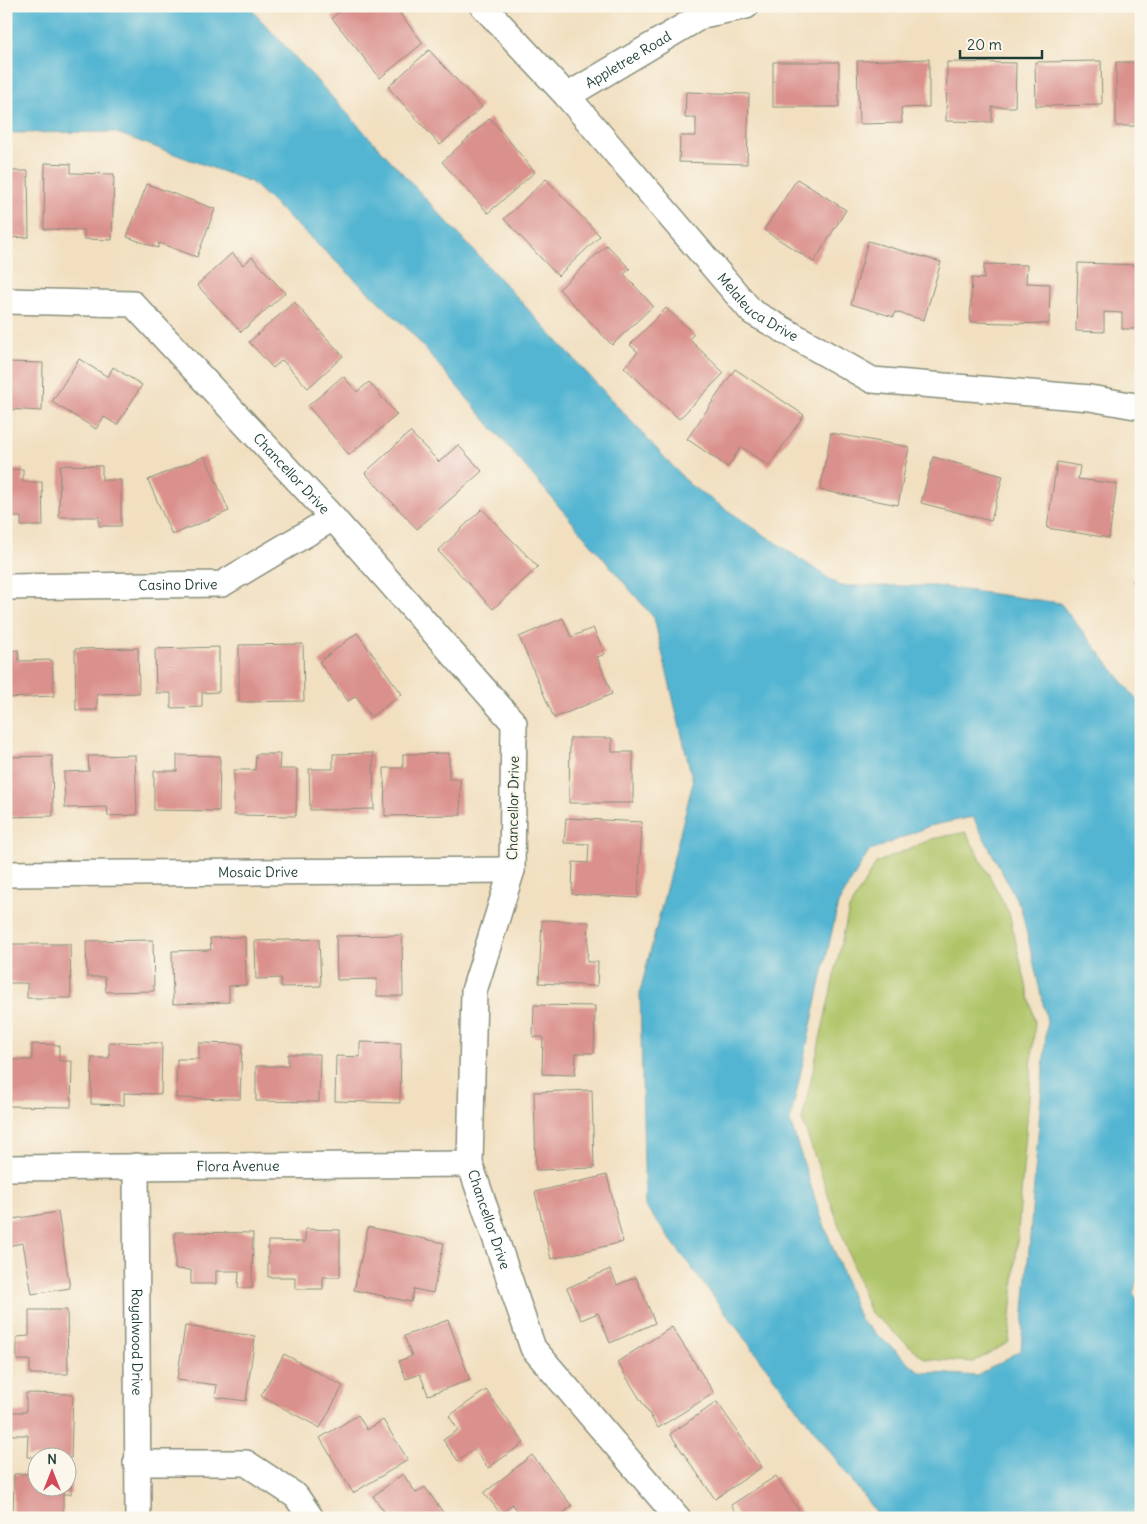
<svg xmlns="http://www.w3.org/2000/svg" width="1147" height="1524" font-family="Delius,sans-serif">
  <rect width="100%" height="100%" fill="#fbf7ec"/>
  <filter id="ink" filterUnits="userSpaceOnUse"><feTurbulence type="fractalNoise" baseFrequency=".02" numOctaves="2"/><feDisplacementMap in="SourceGraphic" scale="10" xChannelSelector="R" yChannelSelector="G"/><feConvolveMatrix kernelMatrix="1 2 1 2 8 2 1 2 1" color-interpolation-filters="sRGB"/></filter>
  <filter id="wash" filterUnits="userSpaceOnUse"><feTurbulence type="fractalNoise" baseFrequency=".0096" numOctaves="4" result="noise"/><feDisplacementMap in="SourceGraphic" scale="20" xChannelSelector="R" yChannelSelector="G"/><feGaussianBlur stdDeviation="1.12" result="paint"/><feColorMatrix in="noise" values="0 0 0 0 0 0 0 0 0 0 0 0 0 0 0 0 0 1.4 0 .05"/><feComposite in="paint" operator="in"/></filter>
  <g filter="url(#wash)">
    <rect width="100%" height="100%" fill="#f1dfc0"/>
    <!-- green -->
    <path fill="#afc468" stroke="#67804e" d="M966,832l43,81 26,109 -26,320 -35,20 -49,-3 -56,-48 -67,-191 47,-211 27,-46 56,-24z"/>
    <!-- water -->
    <path fill="#53b5d2" stroke="#397983" fill-rule="evenodd" d="M6,6h242l442,479 150,101h95l125,17 81,102v561l-8,27 8,12v213h-261l-235,-312 -5,-214 53,-210 -39,-164 -245,-288 -158,-148 -137,-50 -108,1zM973,817l48,91 26,113 -26,329 -44,26 -57,-4 -60,-52 -41,-109 -29,-90 48,-217 30,-52 61,-26z"/>
    <g id="blocks">
      <!-- building -->
      <path fill="#da908c" d="M346,6h48l29,37 -43,35 -48,-60z
        M429,50l53,57 -42,38 -52,-58z
        M929,59v48l-28,1 1,15 -43,1 -2,-63z
        M1101,61l1,44 -66,1 -1,-44z
        M773,62h66v45h-66z
        M947,62l69,1 -1,44h-23v15l-46,-1z
        M1116,62h25v64h-25z
        M686,92l63,2 -2,70 -68,-2 1,-26h16v-18h-11z
        M490,118l45,54 -47,41 -46,-51z
        M45,163l26,1v9l43,1 -2,66 -28,-1v-9l-40,-1z
        M6,171h22l1,66 -23,1z
        M546,179l54,57 -42,40 -54,-57z
        M797,179l49,31 -32,52 -50,-32z
        M147,184l68,25 -18,48 -38,-14 -1,5 -31,-11z
        M868,241l73,21 -17,58 -29,-8 -1,5 -43,-13z
        M607,245l23,24 -6,5 29,32 -41,39 -53,-56z
        M232,253l11,12 9,-8 33,36 -44,39 -44,-47z
        M1078,263l63,2v64h-19v-16l-18,-1v20l-28,-1z
        M984,264l43,1 -1,18 24,1 -1,40 -79,-2 2,-44 12,1z
        M294,302l49,54 -35,32 -26,-28 -9,8 -24,-26z
        M666,308l28,26 -5,5 35,34 -45,46 -55,-52 14,-15 -8,-7z
        M79,359l29,18 5,-10 29,18 -25,40 -13,-8 -8,12 -44,-27z
        M6,362l37,1 -1,48 -36,-2z
        M735,369l69,46 -35,51 -28,-19 -13,20 -41,-28z
        M343,376l14,16 12,-10 28,33 -48,40 -41,-49z
        M410,432l29,30 19,-17 24,26 -65,58 -52,-56z
        M831,433l78,14 -11,58 -78,-15z
        M205,456l24,55 -57,24 -24,-55z
        M933,457l70,19 -12,45 -70,-18z
        M1057,462l23,4 -2,13 39,5 -8,54 -62,-10z
        M60,465l42,1v14h19v46h-22v-9h-40z
        M23,469v13h19l1,44h-22v-9h-15v-47z
        M482,509l56,58 -45,42 -55,-58z
        M1141,562v23l-8,-3z
        M563,618l8,19 22,-9 12,26 -8,3 15,37 -58,24 -35,-81z
        M357,633l45,61 -31,23 -15,-21 -8,5 -29,-39z
        M303,644l1,57 -65,1v-57z
        M219,647v45l-17,1v14l-31,1v-15h-15l-1,-44z
        M138,648l1,45 -42,1v16h-21l-1,-61z
        M18,650l1,11 33,-1 2,36 -48,2v-47z
        M570,738h42v14h21v51h-64z
        M373,753l1,56 -64,1 -1,-41h24v-15z
        M449,753v26h11l1,36 -76,1 -1,-48h19v-14z
        M256,754h24l-1,15h18l-1,47 -62,-1v-45h21z
        M135,755l2,60 -29,1 -1,-9 -42,1 -1,-36 25,-1 -1,-15z
        M177,755l43,1 -1,55 -65,-1v-39h23z
        M52,756l1,60 -47,1v-60z
        M566,818l76,4 -4,76 -66,-4 1,-32 15,1 1,-19 -25,-1z
        M542,920l47,2 -2,40h11l-1,24 -58,-3z
        M402,935l1,61h-26v-17l-40,1 -1,-44z
        M245,937l1,48 -17,1v16l-56,2 -1,-53 39,-1 -1,-12z
        M319,939l2,47 -40,1v-9l-25,1 -1,-38z
        M153,940l1,51 -48,1 -1,-15h-18l-1,-36z
        M6,944h64l1,54h-44v-15h-21z
        M534,1005l61,1 -1,47h-18l-1,22 -33,-1 1,-37h-10z
        M109,1042l53,1 -1,51 -37,-1v12l-33,-1 1,-46h17z
        M360,1042l41,1 -1,60 -65,-2 1,-45 24,1z
        M199,1043l43,1 -2,55 -64,-1 1,-39h22z
        M32,1044l27,1v16h13l-1,46 -64,-1 1,-46h24z
        M288,1054h32l-1,48 -63,-1v-35h32z
        M592,1090l2,78 -58,2 -2,-78z
        M607,1175l16,67 -72,17 -16,-67z
        M58,1212l12,76 -38,6 -9,-51 -16,3 -1,-26z
        M368,1227l76,16 -11,50 -19,-4 -3,13 -57,-12z
        M305,1229l35,1v47h-17v12h-28v-12h-27v-36l37,1z
        M175,1232l78,1 -1,55h-14l1,-17h-23v13h-25v-14l-16,-1z
        M610,1269l7,16 19,-8 19,46 -45,20 -12,-30 -17,7 -14,-32z
        M29,1310h38l1,64h-38v-14h-13v-23l12,-1z
        M448,1320l22,60 -42,15 -8,-21 -14,5 -7,-18 13,-5 -8,-20z
        M185,1326l70,10 -9,65 -31,-4 2,-12 -40,-5z
        M672,1327l42,66 -56,35 -41,-66z
        M284,1354l59,32 -23,42 -59,-32z
        M486,1390l38,53 -36,25 -14,-19 -16,12 -15,-21 15,-10 -9,-14z
        M26,1393l47,1 -2,64 -44,-1 1,-22h-16l1,-23h13z
        M717,1402l45,65 -47,32 -45,-65z
        M358,1415l9,15 16,-10 25,40 -55,33 -33,-55z
        M532,1455l40,51 -15,12h-34l-11,-14 -11,10 -17,-21z
        M14,1474h24v12h30v-11h3v19h-8v24h-50z
        M403,1474l13,19 9,-6 22,31h-58l-16,-22z
        M776,1476l28,42h-64l-9,-13z"/>
    </g>
  </g>
  <g filter="url(#ink)">
    <use href="#blocks" fill-opacity="0" stroke="#888e7a" stroke-width="1"/>
    <g fill="none" stroke-linecap="round" stroke-linejoin="round">
      <!-- minor casing -->
      <g stroke="#888e7a" stroke-width="28">
        <g id="minor">
          <path id="s1" d="M483,6l84,90 185,216 120,68 218,18 51,9"/>
          <path id="s2" d="M567,96l136,-81 43,-9"/>
          <path id="s3" d="M6,301l127,3 200,214 181,205 -2,147 -38,121 -4,173 63,184 145,170"/>
          <path id="s4" d="M6,587l216,-3 111,-66"/>
          <path id="s5" d="M6,874l506,-4"/>
          <path id="s6" d="M136,1166l2,352"/>
          <path id="s7" d="M6,1168l464,-4"/>
          <path d="M136,1463h110l50,33 15,22"/>
        </g>
      </g>
      <!-- minor -->
      <use href="#minor" stroke="#fff" stroke-width="25"/>
    </g>
  </g>
  <g text-anchor="middle" stroke-width="4" stroke-linejoin="round" paint-order="stroke">
    <!-- street labels -->
    <g font-size="14" fill="#1f3d34" stroke="#fbf7ec">
      <text dy="5" stroke="none"><textPath href="#s2" startOffset="71">Appletree Road</textPath></text>
      <text dy="5" stroke="none"><textPath href="#s1" startOffset="409">Melaleuca Drive</textPath></text>
      <text dy="5" stroke="none"><textPath href="#s3" startOffset="359">Chancellor Drive</textPath></text>
      <text dy="5" stroke="none"><textPath href="#s4" startOffset="172">Casino Drive</textPath></text>
      <text transform="translate(513 808) rotate(-89)" y="5">Chancellor Drive</text>
      <text dy="5" stroke="none"><textPath href="#s5" startOffset="252">Mosaic Drive</textPath></text>
      <text dy="5" stroke="none"><textPath href="#s7" startOffset="232">Flora Avenue</textPath></text>
      <text dy="5" stroke="none"><textPath href="#s3" startOffset="1199">Chancellor Drive</textPath></text>
      <text dy="5" stroke="none"><textPath href="#s6" startOffset="176">Royalwood Drive</textPath></text>
    </g>
  </g>
  <!-- margin -->
  <rect width="1147" height="1524" fill="none" stroke="#fbf7ec" stroke-width="25"/>
  <!-- north arrow -->
  <g transform="translate(52 1472)"><circle r="24" fill="#fbf7ec" stroke="#a3ada2"/>
  <path d="M0-4L9 19L0 12L-9 19Z" fill="#d1495b"/>
  <text y="-8" font-size="14" font-weight="bold" text-anchor="middle" fill="#1f3d34">N</text>
  </g>
  <!-- scale -->
  <path d="M960 50v8h82v-8" fill="none" stroke="#1f3d34" stroke-width="2.5"/>
  <text x="967" y="50" font-size="15" fill="#1f3d34" stroke="#fbf7ec" stroke-width="4" paint-order="stroke">20 m</text>
</svg>
